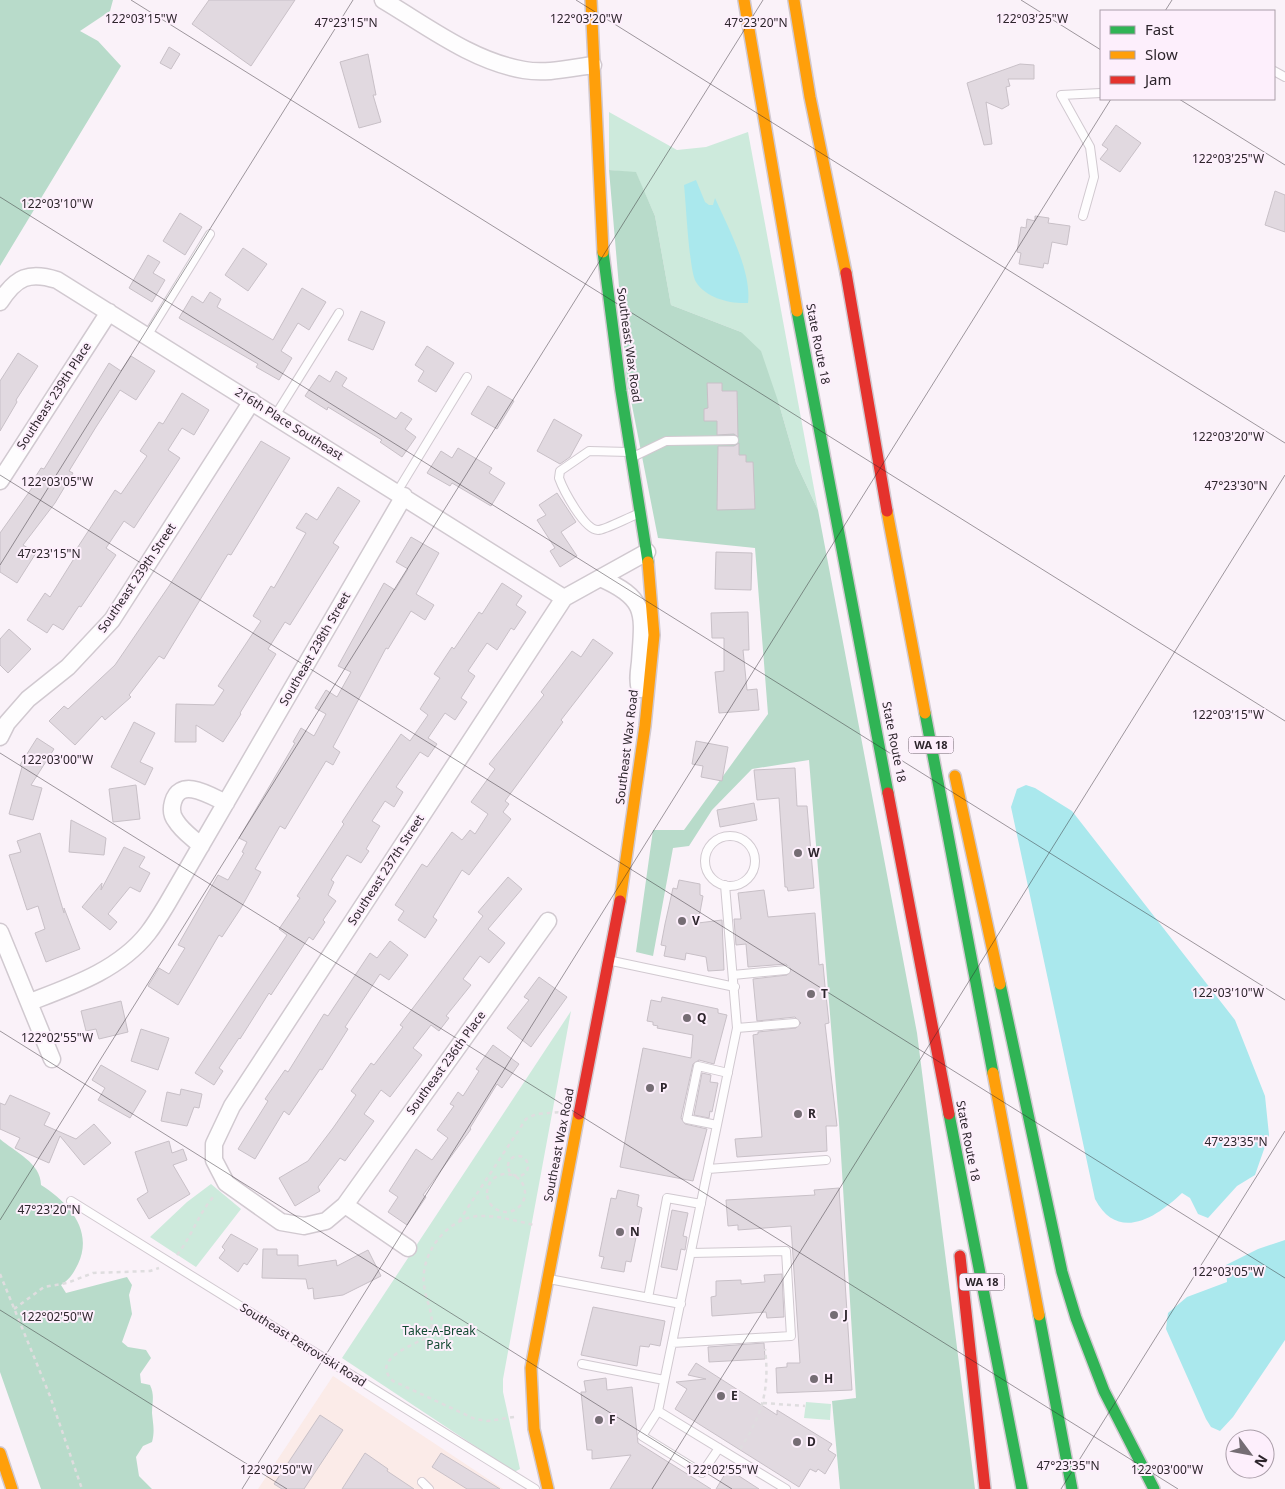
<svg xmlns="http://www.w3.org/2000/svg" width="1285" height="1489" font-family="'Noto Sans',sans-serif">
  <rect width="100%" height="100%" fill="#faf2f9"/>
  <!-- industrial -->
  <path fill="#fbebe8" d="M333,1376l170,113h-245z"/>
  <!-- green -->
  <path fill="#cdeadc" d="M609,112l68,38 29,-3 42,-15 70,378 -22,-47 -17,-59 -38,-72 -70,-27 -16,-89 -19,-43 -27,-3z
    M571,1011l-68,368v13l17,77 -6,3 -172,-114z
    M211,1184l30,25 -45,58 -46,-30 37,-35z
    M806,1402l25,2 -1,16 -26,-2z"/>
  <!-- forest -->
  <path fill="#b8dbca" d="M0,0h113l-3,11 -30,20 18,10 23,25 -121,200z
    M609,170l27,2 19,44 16,89 70,27 20,19 18,53 17,59 22,47 99,523 58,456h-135l-8,-88 24,-3 -17,-275 -30,-363 -57,9 -40,41 -23,36 -16,2 -20,108 -17,-4 17,-122h31l84,-116 -13,-166 -97,-10 -31,-158z
    M0,1139c15,13 41,24 41,46 27,17 53,45 37,79 -5,10 -8,15 -17,21l5,8 61,-16 5,8 -3,10 3,19 -10,28 6,5 18,3 5,8 -11,16 1,9 9,2c5,11 2,17 2,28 1,11 3,18 0,29l-9,4 -7,11 3,19 13,13h-111l-41,-117z"/>
  <!-- water -->
  <path fill="#aae8ed" d="M696,180l9,22 4,3h4l2,-7c13,29 37,74 33,105 -18,1 -42,-5 -52,-21 -7,-11 -10,-80 -12,-97z
    M1026,785l9,3 37,23 163,209 30,76 4,39 -14,40 -18,11 -29,32 -10,-4 -8,-16 -8,-5c-25,24 -64,50 -87,6l-84,-392 6,-18z
    M1285,1240v100l-52,77 -13,14 -9,-4 -5,-8 -40,-90 2,-16 19,-16 40,-15 -1,-17 32,-16z"/>
  <!-- building -->
  <path fill="#e1d9e0" stroke="#c8c0c7" d="M209,0h86l-44,66 -59,-42z
    M169,47l11,7 -9,15 -11,-6z
    M368,54l8,41h-3l8,27 -22,6 -19,-66z
    M1020,64l14,1v14h-26l2,7 -4,1 3,18 -7,4 -16,-7 6,42 -8,1 -17,-62z
    M1116,125l25,18 -21,29 -20,-13 8,-10 -6,-4z
    M1275,191l10,4v37l-20,-7z
    M180,213l22,14 -17,28 -22,-14z
    M1035,216l14,2 -1,5 22,3 -3,19 -15,-3 -4,22 -4,-1 -1,5 -24,-4 2,-11 -4,-1 4,-25 5,1 1,-9 8,2z
    M243,248l24,16 -19,27 -23,-16z
    M148,255l12,7 -7,11 12,7 -13,22 -23,-14z
    M302,288l24,14 -17,28 -11,-7 -17,28 11,7 -13,22 -23,-13 2,-3 -79,-46 13,-22 11,7 7,-11 11,7 -4,8 56,33z
    M361,311l24,11 -12,28 -25,-10z
    M427,346l27,17 -18,29 -18,-11 6,-10 -9,-6z
    M18,353l20,13 -22,34 1,2 -17,29v-50z
    M131,356l24,15 -19,29 -16,-10 -24,37 -27,44 4,2 -18,30 -32,42 13,8 -19,30 -17,-11v-39l32,-45 -3,-1 12,-19 3,1 65,-106 12,8z
    M336,371l11,7 -5,8 54,33 5,-7 11,7 -7,10 11,8 -14,20 -22,-15 2,-2 -54,-33 -1,3 -22,-14 14,-21 11,7z
    M707,383h15v8h15l1,46 -4,-3 -17,1v-14h-13v-12l4,-1z
    M488,386l26,15 -17,28 -26,-15z
    M182,393l27,17 -15,25 -12,-7 -14,22 12,8 -46,70 -10,-7 -18,27 10,7 -35,52 -2,-1 -16,24 -10,-6 -6,9 -20,-13 18,-27 5,4 25,-40 -3,-1 43,-66 6,4 26,-38 -7,-5 19,-29 4,2z
    M554,419l28,16 -12,22 -10,7 -23,-13z
    M261,441l29,17 -37,61 -22,36 -3,-1 -64,105 -5,-3 -30,39 2,2 -26,23 -3,-4 -27,29 -26,-24 15,-15 4,3 47,-44 54,-79z
    M739,443v12h7v7h7l2,47 -38,1 1,-64h16z
    M458,448l34,20 -3,5 16,10 -14,23 -39,-23 -2,3 -23,-13 14,-22 11,7z
    M338,487l22,14 -27,42 6,4 -12,19 -37,59 -5,-3 -17,27 8,5 -36,59 1,1 -18,28 -27,-17v17h-21l1,-38 38,1 10,-15 -6,-4 43,-65 -8,-5 18,-30 3,2 32,-55 -10,-5 10,-15 11,7z
    M557,493l19,29 -15,10 16,24 -17,11 -10,-16 5,-3 -18,-28 9,-5 -7,-10z
    M411,537l28,16 -23,41 18,11 -9,15 -14,-9 -23,38 -2,-1 -53,99 7,5 -7,13 -7,-4 -41,68 -5,-3 -25,43 6,3 -20,36 -19,29 -3,-2 -41,70 -30,-19 11,-18 10,6 16,-26 -7,-3 40,-70 10,5 16,-27 -2,-1 5,-10 -8,-4 56,-95 -2,-1 8,-14 13,8 12,-22 -11,-6 11,-18 11,7 14,-25 -13,-6 46,-83 11,7 13,-21 -12,-7z
    M716,552l36,1 -1,37 -36,-1z
    M502,583l20,13 -6,9 10,7 -12,18 -3,-2 -14,22 -10,-7 -19,28 7,5 -14,22 6,4 -12,18 -10,-7 -17,25 9,6 -9,13 -8,-5 -24,35 7,5 -9,15 -9,-6 -13,20 8,5 -14,23 3,2 -8,12 -14,-8 -16,25 3,2 -6,13 8,6 -13,19 2,2 -12,18 -4,-3 -38,58 -2,-2 -29,46 -1,-1 -20,30 4,3 -9,14 -19,-12 92,-138 -8,-6 21,-31 -3,-2 47,-72 -2,-2 19,-29 40,-59 9,7 18,-26 -8,-6 20,-31 -6,-4 18,-27 2,2 25,-37 3,2z
    M748,612l1,38h-6l4,40 10,-1 2,21 -40,3 -4,-41 9,-1v-33h-12l-1,-25z
    M9,629l22,20 -23,24 -8,-8v-26z
    M593,639l20,14 -52,67 2,2 -58,79 4,3 -6,8 8,7 -42,56 -7,-5 -29,47 4,3 -12,18 -27,-18 6,-9 -9,-6 27,-41 5,3 25,-35 10,8 8,-10 5,4 13,-20 -17,-12 24,-33 -6,-5 55,-69 -3,-3 31,-41 9,6z
    M134,722l21,11 -15,29 13,6 -8,17 -34,-18z
    M37,738l17,11 -23,36 11,3 -9,32 -24,-6 13,-47 -2,-2z
    M696,741l32,6 -6,34 -21,-4 2,-11 -11,-2z
    M795,768l2,38h10l7,82 -26,3 -1,-4h-2l-6,-89 -22,2 -3,-30z
    M136,785l4,34 -27,3 -4,-33z
    M754,803l3,17 -37,7 -3,-17z
    M71,820l35,18 -2,17 -35,-3z
    M40,833l24,80v-5l16,41 -34,13 -11,-29 10,-4 -7,-23 -11,4 -18,-55 12,-3 -4,-11z
    M124,847l21,10 -6,10 11,6 -10,19 -10,-5 -22,27 9,8 -7,8 -28,-23 20,-24 -1,7z
    M508,877l14,12 -34,40 17,14 -16,20 -9,-7 -17,23 8,6 -25,31 3,2 -10,13 -8,-6 -18,23 9,7 -32,42 -9,-7 -17,24 10,7 -29,40 -5,-3 -22,29 2,4 -25,15 -16,-28 29,-17 25,-33 23,-33 -5,-4 20,-28 3,2 29,-38 -3,-2 83,-109 -5,-4z
    M679,880l21,4v11l3,1 -5,27 24,-3 2,50 -16,1 -2,-14 -20,-4 -1,7 -21,-4 2,-10 -5,-1 4,-21 8,-36 4,1z
    M764,890l4,27 47,-4 4,52 4,-1 2,22 4,37 -4,1 12,102h-11l1,25 -90,6 -2,-18 27,-2 -9,-102 5,-1v-2l38,-4 5,-5 -6,-6 -38,4 -4,-42 34,-4 4,-6 -5,-5 -38,3 -2,-23 -10,1 -2,-26h7l-3,-26z
    M390,941l18,14 -19,25 -9,-6 -35,53 3,2 -26,41 -2,-1 -31,46 -5,-4 -29,48 -17,-10 30,-48 -3,-2 20,-29 3,2 36,-58 4,2 42,-63 7,5z
    M539,977l28,20 -36,50 -24,-19 22,-28 -5,-3z
    M662,997l56,12v4l9,2 -13,49 -15,-4 -6,4 -12,54 4,6 22,5 -14,52 -73,-14 23,-119 48,10 2,-23 -36,-7 1,-2 -5,-1v-3l-6,-1 4,-21 10,2z
    M121,1001l7,31 -29,7 -3,-10 -10,2 -5,-20z
    M141,1029l28,9 -11,32 -27,-9z
    M493,1045l26,19 -17,24 -5,-4 -27,44 1,1 -48,66 3,2 -19,28 -19,-13 10,-15 -9,-6 27,-42 16,11 16,-22 -11,-8 17,-24 -4,-2 8,-12 5,4 16,-25 -3,-2z
    M101,1065l45,26 -16,27 -32,-18 7,-12 -13,-8z
    M702,1073l9,2 -1,7 8,1 -6,29 -2,-1 -1,7 -15,-3z
    M181,1089l21,5 -3,14 -5,-1 -7,19 -26,-5 6,-29 13,3z
    M10,1095l40,18 -6,12 32,14 18,-15 17,19 -27,22 -24,-29 -11,27 -34,-15 5,-10 -20,-9v-26l5,2z
    M169,1141l3,12 11,-4 4,11 -14,5 17,29 -41,25 -12,-20 11,-7 -13,-40z
    M839,1188l13,202 -75,3 -1,-25 11,-1v-4h13l-9,-137 -53,4v-5l-10,1 -2,-26 89,-5 -1,-5z
    M618,1190l21,5 -2,11 5,2 -11,54 -5,-1 -2,11 -23,-4 3,-11 -5,-1 12,-58 5,1z
    M672,1210l16,3 -5,23 4,1 -2,13 -4,-1 -4,21 -16,-3z
    M231,1234l27,15 -11,16 -3,-2 -6,9 -19,-14 6,-8 -3,-3z
    M263,1249h14v6h21v11l38,-6 1,6 31,-16 13,26 -38,19 -29,4 -1,-11 -5,1 -2,-10 -44,-1z
    M782,1274l2,43 -17,1 -1,-6 -54,4 -1,-19 5,-1v-15l25,-1v4l24,-2 -1,-7z
    M593,1307l72,14 -5,25 -10,-2 -1,3 -9,-1 -3,20 -56,-11z
    M764,1343l1,16 -56,3 -1,-15z
    M696,1363l81,52v-5l55,34 -4,6 8,5 -11,19 -7,-5 -2,3 -6,-3 -11,18 -124,-78 12,-20 -11,-7 30,-3 -18,-4z
    M606,1378l1,12 25,-3 6,56 73,46h-101l21,-34 -39,4v-9h-5l-6,-58h5l-2,-11z
    M320,1415l23,15 -39,59h-22l-8,-5z
    M365,1453l23,16 -1,2 27,18h-72z
    M441,1453l59,36h-33l-35,-22z
    M728,1469l11,7 20,13h-43z"/>
  <g fill="none" stroke-linecap="round" stroke-linejoin="round">
    <!-- lane casing -->
    <g stroke="#d1c9d0" stroke-width="10">
      <path id="lane" d="M1274,71l11,6
        M1083,216l11,-39 -4,-30 -29,-52 40,-2
        M147,336l63,-102
        M275,416l64,-103
        M629,452l-40,-1 -29,20 -1,7c4,11 25,52 39,52 7,0 31,-13 40,-16
        M633,457l33,-16 68,-1
        M397,492l70,-115
        M705 861a25 25 0 1 1 50 0a25 25 0 1 1-50 0Z
        M725,885l12,143 -79,383 128,78
        M612,961l123,26
        M733,975l53,-5
        M737,1028l58,-5
        M717,1125l-30,-6 11,-53 30,7
        M708,1169l118,-9
        M71,1201l464,288
        M549,1279l132,25
        M648,1298l19,-100 34,6
        M672,1343l119,-7 -5,-85 -95,2
        M582,1364l82,16
        M658,1411l-16,25 60,37 17,-25
        M422,1482l7,7"/>
    </g>
    <!-- street casing -->
    <g stroke="#d1c9d0" stroke-width="19">
      <path id="street" d="M383,0c44,26 89,61 141,70 23,4 46,-2 69,-5
        M0,302c16,-25 29,-31 57,-22l507,318
        M0,481l109,-169
        M600,578c49,21 43,37 40,84 -1,9 -3,19 0,27
        M0,737l7,-14 21,-24 40,-32 44,-47 140,-219
        M201,846c-8,-8 -19,-15 -25,-25 -4,-5 -5,-12 -3,-19 7,-26 38,-6 53,1
        M548,921l-203,284 -19,16 -22,5 -23,-4 -55,-39 -12,-23v-16l18,-38 332,-508 83,-46
        M0,932l52,127
        M30,1002c42,-16 89,-32 118,-69 7,-9 13,-19 19,-29l237,-408
        M345,1205l63,43"/>
    </g>
    <!-- fast casing -->
    <g stroke="#d1c9d0" stroke-width="14">
      <path id="fast" d="M603,252l18,139 27,171
        M797,311l91,482
        M925,713l68,360
        M1000,984l62,288 14,46 28,73 50,98
        M949,1114l73,375
        M1039,1315l33,174"/>
    </g>
    <!-- slow casing -->
    <g stroke="#d1c9d0" stroke-width="14">
      <path id="slow" d="M591,0l12,252
        M744,0l53,311
        M794,0l16,97 36,176
        M887,511l38,202
        M955,776l45,208
        M620,901l25,-175 9,-91 -6,-73
        M993,1073l46,242
        M0,1453l12,36
        M548,1489l-14,-60 -3,-61 48,-254"/>
    </g>
    <!-- jam casing -->
    <g stroke="#d1c9d0" stroke-width="14">
      <path id="jam" d="M846,273l41,238
        M888,793l61,321
        M579,1114l41,-213
        M960,1256l25,233"/>
    </g>
    <!-- path -->
    <path stroke="#dfdddf" stroke-width="2.5" stroke-dasharray="4 4" stroke-linecap="butt" d="M508 1166a10 10 0 1 1 20 0a10 10 0 1 1-20 0Z
      M487 1193a19 19 0 1 1 38 0a19 19 0 1 1-38 0Z
      M459,1221l67,-102 10,-5 26,-2
      M177,1255c15,-19 22,-43 38,-60
      M0,1274l50,122 32,93
      M14,1309l30,-22 23,-4 26,-10 57,-2 9,-3
      M763,1403l42,3
      M514,1417l-26,4 -13,-2 -82,-38c-23,-22 19,-35 36,-45 8,-19 -3,-32 -5,-51 -4,-31 22,-66 54,-69 19,-1 38,5 56,9
      M740,1449c22,-34 30,-59 25,-100"/>
    <!-- lane -->
    <use href="#lane" stroke="#fefdfe" stroke-width="8"/>
    <!-- street -->
    <use href="#street" stroke="#fefdfe" stroke-width="16"/>
    <!-- fast -->
    <use href="#fast" stroke="#30b455" stroke-width="11"/>
    <!-- slow -->
    <use href="#slow" stroke="#ff9f0a" stroke-width="11"/>
    <!-- jam -->
    <use href="#jam" stroke="#e5322d" stroke-width="11"/>
  </g>
  <!-- ticks -->
  <path fill="none" stroke="#2d252c" stroke-width="1" stroke-opacity="0.45" d="M131,0l1154,721M576,0l709,443M1021,0l80,50M1165,11l7,-11M1179,99l106,66M0,197l1285,803M0,475l1285,803M0,565l353,-565M0,753l1178,736M0,1031l732,458M0,1220l763,-1220M0,1310l287,179M242,1489l869,-1390M652,1489l633,-1014M1061,1489l224,-358"/>
  <!-- markers -->
  <g fill="#756d74" stroke="#fdeffc" stroke-width="2">
    <circle cx="798" cy="853" r="5"/>
    <circle cx="682" cy="921" r="5"/>
    <circle cx="811" cy="994" r="5"/>
    <circle cx="687" cy="1018" r="5"/>
    <circle cx="650" cy="1088" r="5"/>
    <circle cx="798" cy="1114" r="5"/>
    <circle cx="620" cy="1232" r="5"/>
    <circle cx="834" cy="1315" r="5"/>
    <circle cx="814" cy="1379" r="5"/>
    <circle cx="721" cy="1396" r="5"/>
    <circle cx="599" cy="1420" r="5"/>
    <circle cx="797" cy="1442" r="5"/>
  </g>
  <g text-anchor="middle" stroke-width="4" stroke-linejoin="round" paint-order="stroke">
    <!-- shield labels -->
    <g fill="#fdeffc" stroke="#6b626a" stroke-width="1">
      <rect x="908.5" y="736.5" width="45" height="17" rx="4"/>
      <rect x="959.5" y="1273.5" width="45" height="17" rx="4"/>
    </g>
    <g font-size="11" font-weight="bold" fill="#2d252c">
      <text x="931" y="749">WA 18</text>
      <text x="982" y="1286">WA 18</text>
    </g>
    <!-- street labels -->
    <g font-size="12" fill="#2d252c" stroke="#fdeffc">
      <text transform="translate(818 344) rotate(79)" y="4">State Route 18</text>
      <text transform="translate(629 345) rotate(82)" y="4">Southeast Wax Road</text>
      <text transform="translate(54 396) rotate(-57)" y="4">Southeast 239th Place</text>
      <text transform="translate(289 424) rotate(32)" y="4">216th Place Southeast</text>
      <text transform="translate(137 578) rotate(-56)" y="4">Southeast 239th Street</text>
      <text transform="translate(315 649) rotate(-60)" y="4">Southeast 238th Street</text>
      <text transform="translate(894 742) rotate(79)" y="4">State Route 18</text>
      <text transform="translate(627 747) rotate(-83)" y="4">Southeast Wax Road</text>
      <text transform="translate(386 870) rotate(-57)" y="4">Southeast 237th Street</text>
      <text transform="translate(446 1063) rotate(-54)" y="4">Southeast 236th Place</text>
      <text transform="translate(968 1141) rotate(79)" y="4">State Route 18</text>
      <text transform="translate(559 1145) rotate(-79)" y="4">Southeast Wax Road</text>
      <text transform="translate(303 1345) rotate(32)" y="4">Southeast Petroviski Road</text>
    </g>
    <!-- poi labels -->
    <g font-size="12" font-weight="bold" fill="#2d252c" stroke="#fdeffc" text-anchor="start">
      <text x="808" y="857">W</text>
      <text x="692" y="925">V</text>
      <text x="821" y="998">T</text>
      <text x="697" y="1022">Q</text>
      <text x="660" y="1092">P</text>
      <text x="808" y="1118">R</text>
      <text x="630" y="1236">N</text>
      <text x="844" y="1319">J</text>
      <text x="824" y="1383">H</text>
      <text x="731" y="1400">E</text>
      <text x="609" y="1424">F</text>
      <text x="807" y="1446">D</text>
    </g>
    <!-- park labels -->
    <g font-size="12" fill="#114931" stroke="#fdeffc">
      <text x="439" y="1335">Take-A-Break<tspan x="439" dy="14">Park</tspan></text>
    </g>
  </g>
  <g font-size="12" text-anchor="middle" fill="#2d252c" stroke="#fdeffc" stroke-width="4" stroke-linejoin="round" paint-order="stroke">
    <text x="1032" y="23">122°03'25"W</text>
    <text x="141" y="23">122°03'15"W</text>
    <text x="586" y="23">122°03'20"W</text>
    <text x="346" y="27">47°23'15"N</text>
    <text x="756" y="27">47°23'20"N</text>
    <text x="1228" y="163">122°03'25"W</text>
    <text x="57" y="208">122°03'10"W</text>
    <text x="1228" y="441">122°03'20"W</text>
    <text x="57" y="486">122°03'05"W</text>
    <text x="1236" y="490">47°23'30"N</text>
    <text x="49" y="558">47°23'15"N</text>
    <text x="1228" y="719">122°03'15"W</text>
    <text x="57" y="764">122°03'00"W</text>
    <text x="1228" y="997">122°03'10"W</text>
    <text x="57" y="1042">122°02'55"W</text>
    <text x="1236" y="1146">47°23'35"N</text>
    <text x="49" y="1214">47°23'20"N</text>
    <text x="1228" y="1276">122°03'05"W</text>
    <text x="57" y="1321">122°02'50"W</text>
    <text x="1068" y="1470">47°23'35"N</text>
    <text x="276" y="1474">122°02'50"W</text>
    <text x="722" y="1474">122°02'55"W</text>
    <text x="1167" y="1474">122°03'00"W</text>
  </g>
  <!-- legend -->
  <rect x="1100" y="10" width="175" height="90" fill="#fdeffc" stroke="#aa9ea9"/>
  <rect x="1110" y="26" width="25" height="8" fill="#30b455" stroke="#aa9ea9"/>
  <text x="1145" y="35" font-size="15" fill="#2d252c">Fast</text>
  <rect x="1110" y="51" width="25" height="8" fill="#ff9f0a" stroke="#aa9ea9"/>
  <text x="1145" y="60" font-size="15" fill="#2d252c">Slow</text>
  <rect x="1110" y="76" width="25" height="8" fill="#e5322d" stroke="#aa9ea9"/>
  <text x="1145" y="85" font-size="15" fill="#2d252c">Jam</text>
  <!-- north arrow -->
  <g transform="translate(1250 1454) rotate(122)"><circle r="24" fill="#fdeffc" stroke="#aa9ea9"/>
  <path d="M0-4L9 19L0 12L-9 19Z" fill="#756d74"/>
  <text y="-8" font-size="14" font-weight="bold" text-anchor="middle" fill="#2d252c">N</text>
  </g>
</svg>
